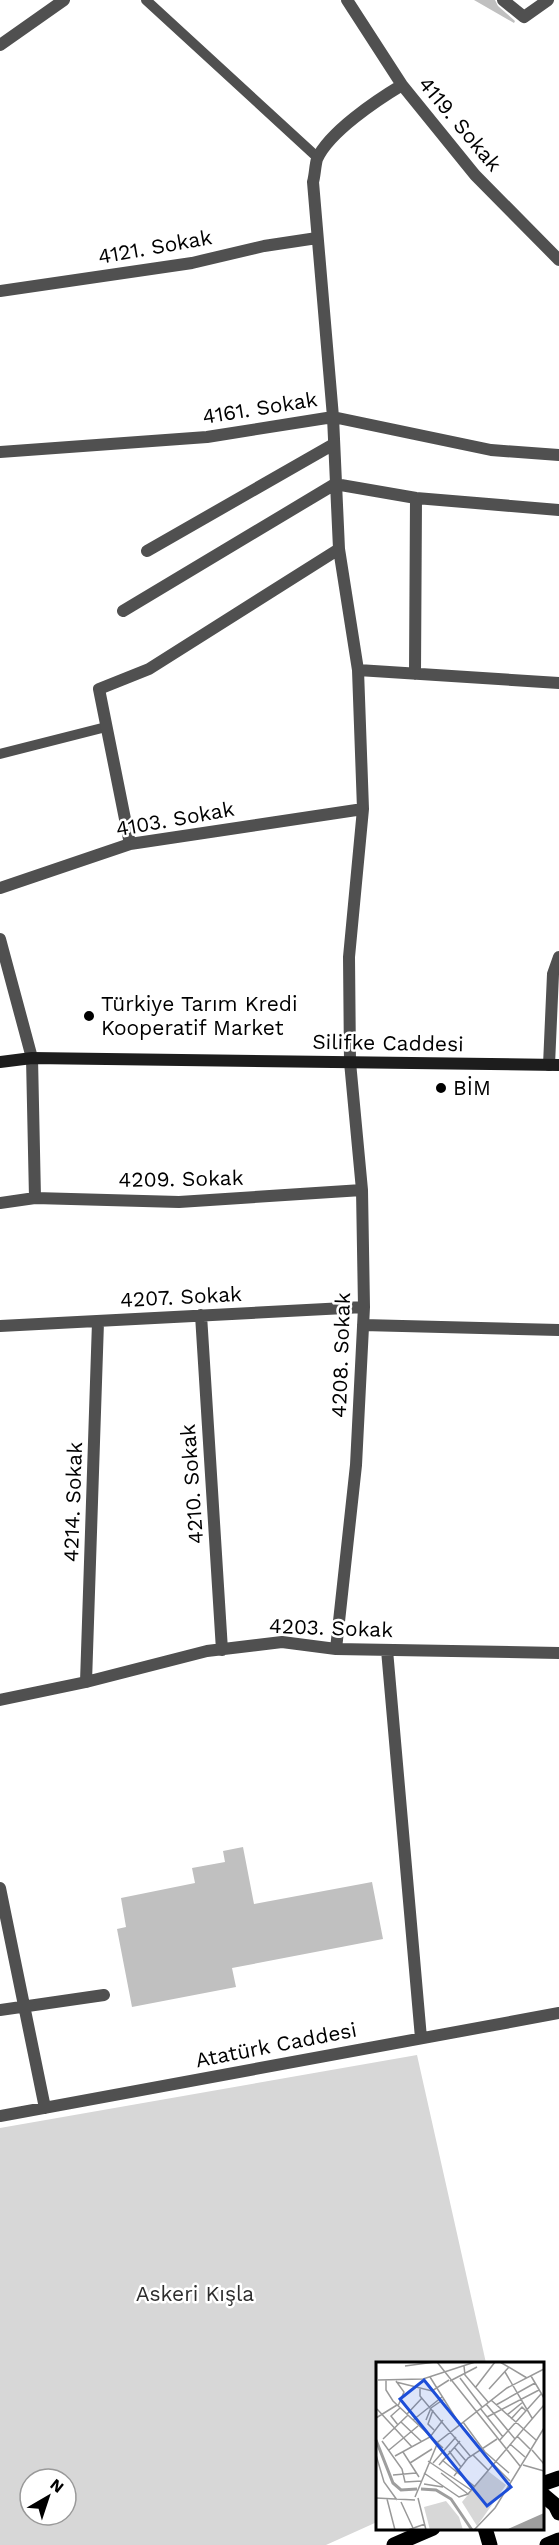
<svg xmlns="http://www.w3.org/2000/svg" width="559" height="2545" font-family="'Work Sans',sans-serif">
  <rect width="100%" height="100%" fill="#fff"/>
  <!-- green -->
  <path fill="#d7d7d7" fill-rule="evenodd" d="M417,2055l69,308 -108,1 -1,158 -51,23h-326v-417zM30,2479h36v36h-36z"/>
  <!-- building -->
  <path fill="#c0c0c0" d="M474,0h21l3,6 17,15 -1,2z
    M243,1847l11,57 118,-22 11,57 -151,29 4,19 -104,20 -15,-78 9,-2 -5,-29 74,-15 -3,-15 33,-6 -2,-11z"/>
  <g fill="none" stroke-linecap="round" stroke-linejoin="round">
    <!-- lane -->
    <path stroke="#505050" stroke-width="10" d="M146,0l172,158
      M0,754l106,-27"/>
    <!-- street -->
    <path stroke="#505050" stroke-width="12" d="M347,0l55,85 73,90 84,85
      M503,0l21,17 24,-17
      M0,45l64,-45
      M0,291l192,-28 72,-17 53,-8
      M0,452l207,-15 126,-20 158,33 68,5
      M147,551l187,-107
      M123,611l212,-127 81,14 143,12
      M358,670l201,13
      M415,674l1,-176
      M130,844l-31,-155 50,-20 190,-120
      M0,888l130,-44 233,-35
      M0,939l32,119 3,140
      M549,1065l4,-91 6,-17
      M0,1203l35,-5 144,4 183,-12
      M201,1315l21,335
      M363,1325l196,5
      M0,1326l364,-19
      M336,1649l20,-184 8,-158 -2,-117 -12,-128 -1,-105 14,-148 -5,-139 -19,-121 -6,-132 -20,-235c2,-7 2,-16 4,-23 12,-27 60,-59 85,-74
      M387,1650l34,388
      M86,1682l12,-360
      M0,1700l86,-18 121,-31 75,-9 54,7 223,4
      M0,1888l45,220
      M0,2010l104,-15
      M0,2116l559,-103"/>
    <!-- secondary -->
    <path stroke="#1d1d1d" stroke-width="12" d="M0,1062l32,-4 527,7"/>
    <!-- primary -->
    <path stroke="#000" stroke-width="15" d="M542,2484l17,-6
      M542,2494l13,11 4,8
      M485,2528l5,17
      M394,2545l39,-17
      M547,2545l12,-5"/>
  </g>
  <!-- markers -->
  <g fill="#000" stroke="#fff" stroke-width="2">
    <circle cx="89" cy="1016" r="6"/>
    <circle cx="441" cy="1088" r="6"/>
  </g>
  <g text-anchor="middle" stroke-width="5" stroke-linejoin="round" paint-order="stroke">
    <!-- street labels -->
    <g font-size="21" fill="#000" stroke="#fff">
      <text transform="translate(460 124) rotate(50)" y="7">4119. Sokak</text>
      <text transform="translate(155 247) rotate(-10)" y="7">4121. Sokak</text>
      <text transform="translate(260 408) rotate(-9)" y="7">4161. Sokak</text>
      <text transform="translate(175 819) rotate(-10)" y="7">4103. Sokak</text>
      <text transform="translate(388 1043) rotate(1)" y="7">Silifke Caddesi</text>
      <text transform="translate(181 1179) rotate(-1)" y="7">4209. Sokak</text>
      <text transform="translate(181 1297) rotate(-3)" y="7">4207. Sokak</text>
      <text transform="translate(341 1355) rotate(-88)" y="7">4208. Sokak</text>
      <text transform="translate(192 1484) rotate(-94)" y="7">4210. Sokak</text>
      <text transform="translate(73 1502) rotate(-88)" y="7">4214. Sokak</text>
      <text transform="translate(331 1628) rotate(2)" y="7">4203. Sokak</text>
      <text transform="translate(276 2045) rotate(-11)" y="7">Atatürk Caddesi</text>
    </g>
    <!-- poi labels -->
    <g font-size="21" fill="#000" stroke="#fff" text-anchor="start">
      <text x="101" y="1011">Türkiye Tarım Kredi<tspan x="101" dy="24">Kooperatif Market</tspan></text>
      <text x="453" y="1095">BİM</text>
    </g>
    <!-- park labels -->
    <g font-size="21" fill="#2e2e2e" stroke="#fff">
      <text x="195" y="2301">Askeri Kışla</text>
    </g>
  </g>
  <!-- overview -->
  <g transform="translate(376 2362)">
    <rect width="168" height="168" fill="#fff"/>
    <path d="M112,109l18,14 -29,41 -15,-24zM70,139l13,16 4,13h-33l-6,-23z" fill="#d7d7d7"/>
    <path d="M168,151v17h-38l29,-13z" fill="#9e9e9e"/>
    <path fill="none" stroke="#9e9e9e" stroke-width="3" d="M0,78l17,43 8,7 16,-1M45,127l15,1 15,9 21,31"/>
    <path fill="none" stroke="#999" stroke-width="1.5" d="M61,0l83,104M124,0l27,16M29,4l30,-4M88,4l1,9 23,27M129,10l27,46M155,14l13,22M54,15l30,48M84,16l22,29M2,18l45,-1 52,-17M10,18v10l7,11 50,47M20,19l8,11 -6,14M74,19l27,-14M20,20l36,9 17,-11M99,26l20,-26M44,27v7l51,61M113,27l20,-22M115,38l45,40M110,42l29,35M120,43l39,-22M104,46l23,29M1,47l35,38M57,48l-5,14 6,6M31,52l15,-16M131,53l16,-13M111,55l52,-27M0,56l21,-13M135,57l11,-12 4,4M37,58l29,-23M50,58l5,-12 13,-9M25,60l21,20M87,60l22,30 24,21M22,63l-7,-9 9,-8M141,74l13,13M7,77l25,-24M6,79l20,28 3,13 17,-1M123,79l42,-47M134,82l15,13M78,85l12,14M13,88l29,-24M156,88l12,14M73,89l12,16M27,90l16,25M0,93l8,27 13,18M97,93l15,15M19,94l35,-19 13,-17M66,98l32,26M52,99l43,29M34,101l22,-14M57,101l23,-26M117,102l17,17M63,103l21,-24M147,103l21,6M48,111l35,24 9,-3 76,-89M65,111l27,21M17,113l23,-2M0,114v19M78,114l14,-18 29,-19M48,122l19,3M39,135l23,-55 69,-54 37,-19M0,136l39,2M42,136l8,32M11,137l8,31M25,140l12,26M32,168l17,-6M98,168l21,-22 49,-80"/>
    <path fill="#1d4ed8" fill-opacity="0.15" stroke="#1d4ed8" stroke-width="3" d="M48,18l87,107 -24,19 -87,-107z"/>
    <rect width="168" height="168" fill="none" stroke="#000" stroke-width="3"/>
  </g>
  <!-- north arrow -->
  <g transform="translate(48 2497) rotate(39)"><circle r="28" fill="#ffffff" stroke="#999999" stroke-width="1.5"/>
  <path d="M0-4.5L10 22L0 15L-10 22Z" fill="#000000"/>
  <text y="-9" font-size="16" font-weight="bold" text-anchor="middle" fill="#000000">N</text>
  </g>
</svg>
